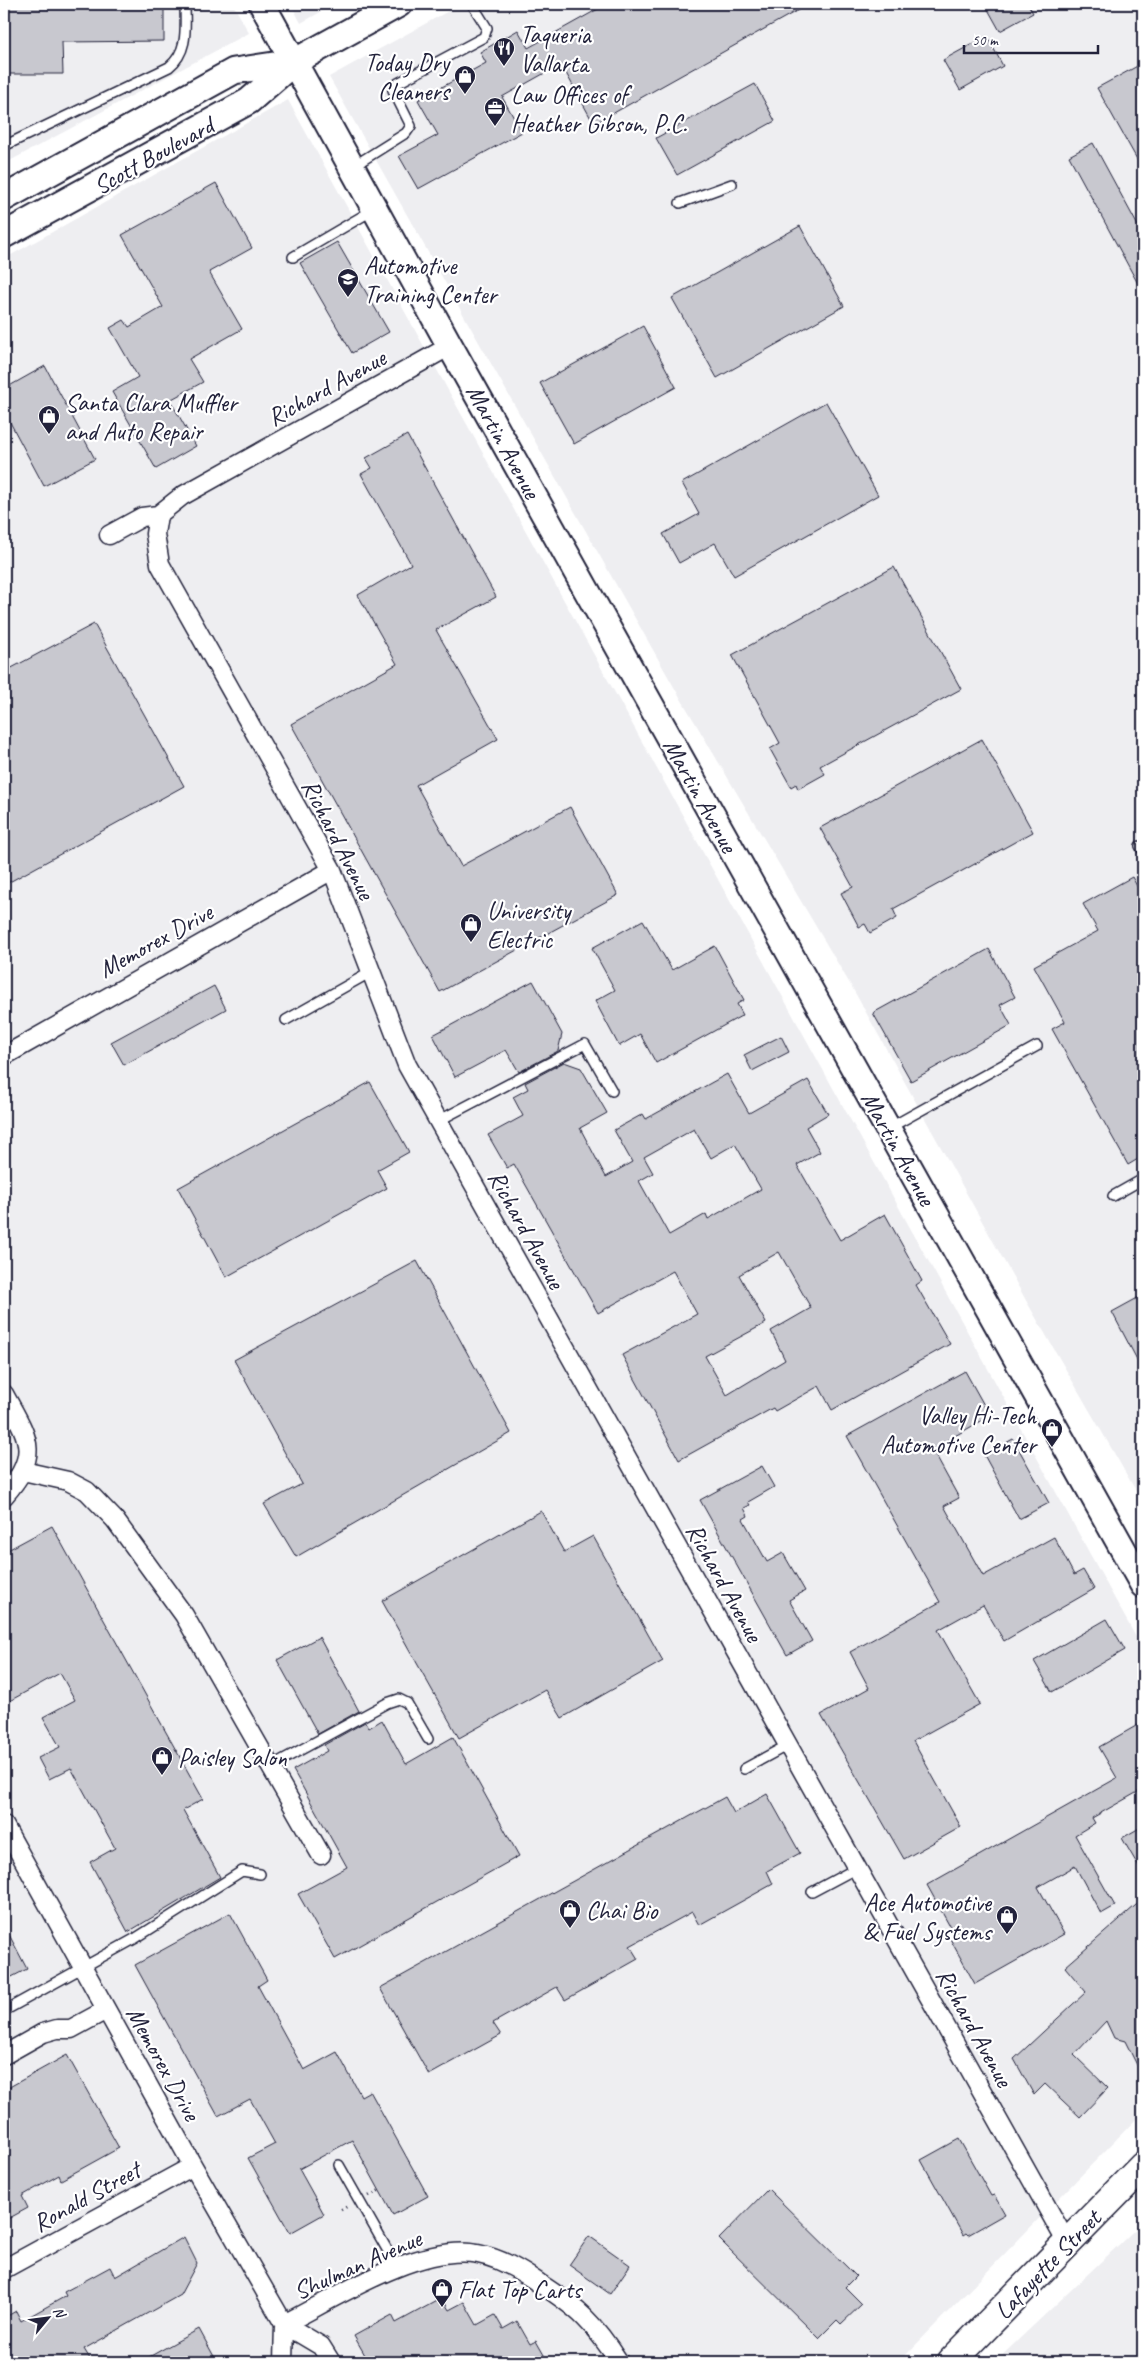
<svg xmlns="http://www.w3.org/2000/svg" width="1147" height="2366" font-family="Caveat,sans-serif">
  <rect width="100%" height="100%" fill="#fff"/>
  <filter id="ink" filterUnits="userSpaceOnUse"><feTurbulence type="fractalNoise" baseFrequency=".02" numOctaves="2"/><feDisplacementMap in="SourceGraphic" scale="10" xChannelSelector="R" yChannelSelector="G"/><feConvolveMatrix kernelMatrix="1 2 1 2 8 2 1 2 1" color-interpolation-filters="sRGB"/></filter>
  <g filter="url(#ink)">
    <!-- built -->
    <path fill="#eeeef1" d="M4,4h229l16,29 -245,131z
      M291,4h44l-34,19z
      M461,4h682v1499l-115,-199 -175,-315 -179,-302 -345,-610z
      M288,100l855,1550v462l-244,250h-895v-2103z
      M1143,2222v140h-148l1,-1z"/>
    <!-- building -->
    <path fill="#c8c8cf" stroke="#22223b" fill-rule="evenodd" d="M4,4h160v37l-102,1 1,32h-59z
      M607,4h202l-215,120 -33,-60 -59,33 20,35 -104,57 -19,-33 39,-21 -20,-35 68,-37 -6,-11 38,-22 10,18z
      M985,4h43l5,9 -33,18z
      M987,36l16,30 -43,24 -17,-30z
      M1143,63v107l-46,-82z
      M755,84l20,37 -98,54 -21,-37z
      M1093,143l50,92v58l-74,-137z
      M216,183l36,65 -43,24 33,57 -53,30 14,23 -33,18 26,46 -40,23 -44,-77 26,-15 -28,-49 14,-8 5,7 34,-20 -41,-72z
      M800,226l44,80 -127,72 -45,-80z
      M337,242l52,90 -37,21 -52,-90z
      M643,326l33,61 -102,57 -34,-61z
      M45,366l50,93 -51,27 -40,-75v-22z
      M826,402l52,93 -144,81 -19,-33 -36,20 -16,-29 36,-20 -17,-31z
      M407,435l89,162 -60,33 62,109 -82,46 45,81 109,-59 48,88 -178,97 -149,-268 106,-60 -39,-69 53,-31 -50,-90 11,-6 -6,-10z
      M894,567l67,122 -141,77 5,8 -27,15 -2,-5 -5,3 -21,-38 10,-6 -48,-88z
      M94,624l90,162 -180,99v-213z
      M982,739l51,93 -140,77 4,9 -27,15 -5,-9 -6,3 -18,-34 12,-6 -33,-59z
      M1132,877l11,20v8l-5,3 5,9v239l-15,9 -76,-136 13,-7 -31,-56 64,-35 -15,-27z
      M643,920l29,50 43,-24 29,54 -7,4 6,11 -87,48 -16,-29 -21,12 -24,-45 20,-11 -23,-42z
      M989,949l26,48 -15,8 11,20 -100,56 -38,-68z
      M533,981l29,53 -4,17 -39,21 -13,-22 -51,27 -22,-42z
      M214,986l12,23 -102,56 -13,-23z
      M781,1036l8,16 -37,19 -8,-16z
      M564,1062l17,6 26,45 -27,15 26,49 26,-15 -18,-32 29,-16 3,5 81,-45 22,39 59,-33 20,34 -22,13 14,25 -23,13 43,75 45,-26 37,67 -6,4 34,59 -118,66 -13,-24 -44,25 -2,-3 -94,52 -57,-105 75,-41 -24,-43 -75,42 -84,-149 -7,4 -19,-33 35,-19 -10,-19 15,-8 -3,-6zM694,1129l17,29 24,-14 26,45 -53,30 -2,-5 -37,21 -30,-54 14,-8 -9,-16zM779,1252l32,56 -40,23 14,29 -58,35 -22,-39 61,-33 -27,-48z
      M370,1082l39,70 -32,18 10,18 -161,89 -48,-89z
      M417,1261l94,172 -215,124 -32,-53 38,-20 -68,-124z
      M1143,1295v76l-31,-59z
      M965,1371l25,45 -58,33 27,49 -15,8 39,70 71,-39 20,38 9,-5 11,19 -90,52 -21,-36 -45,25 42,74 -67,37 48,86 -57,32 -83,-144 48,-27 -19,-36 90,-50 -93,-166z
      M1013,1439l36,64 -30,16 -35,-64z
      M762,1466l12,21 -26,15 2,3 -6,3 4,8 -5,3 24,43 16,-9 22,38 -16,9 23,41 -25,14 -87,-155z
      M541,1511l23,41 29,-16 70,125 -101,57 -17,-28 -86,48 -77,-137z
      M52,1526l151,273 -20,11 37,67 -92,55 -38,-70 25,-14 -44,-80 -22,11 -11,-21 22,-11 -17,-30 32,-17 -15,-27 -56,31v-152z
      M1107,1619l18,31 -73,42 -18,-31z
      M319,1637l40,74 -41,23 -41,-74z
      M382,1720l24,44 47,-27 66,119 -184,103 -37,-65 49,-27 -54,-97 34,-19 -3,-6 41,-23 4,6z
      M1143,1722v67l-51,29 3,5 -20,12 40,71 -14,8 -26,-48 -37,21 26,47 -89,50 -26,-47 5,-3 -27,-49 190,-107 -18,-31z
      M767,1794l33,59 -33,18 6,13 -74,41 -7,-13 -62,34 8,13 -73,41 -8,-13 -64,36 8,12 -72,40 -49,-87 345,-191 9,16z
      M1143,1826v48l-21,-36z
      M1143,1899v178l-18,-36 -11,-3 -8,-17 -32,34 34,33 -28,29 -35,-33 -11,11 -20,-36 72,-67 -21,-25z
      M230,1913l37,67 -9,6 46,84 33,-18 24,44 9,-5 58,105 -35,19 -41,-75 -53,29 25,45 -34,19 -42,-75 27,-14 -25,-45 -32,17 -83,-151z
      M4,1925l23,44 -23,12z
      M67,2055l52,93 -58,32 -2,-5 -37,21 6,12 -24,13v-131z
      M959,2139l32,57 3,-1 11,19 -37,21 -2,-2 -3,2 -42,-75z
      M768,2189l88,87 -11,11 17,17 -21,20 -4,-4 -18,18 -100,-99z
      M589,2236l41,29 -20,29 -41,-29z
      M184,2237l13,26 -17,32 -96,54 8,13h-88v-44l12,-7 5,10 45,-25 -2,-4 46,-25 5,10z
      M442,2298l7,12 15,-8 13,23 18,-10 8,14 14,-8 13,23 6,-3 12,21h-179l-15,-26 38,-21 4,8z
      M199,2329l18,33h-77z"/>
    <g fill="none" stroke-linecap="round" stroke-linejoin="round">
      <!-- lane casing -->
      <g stroke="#22223b" stroke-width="12">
        <path id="lane" d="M4,146l165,-79c20,-16 16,-40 16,-63
          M352,167l54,-34 5,-7 -18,-36 5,-7 86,-46 3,-9 -15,-24
          M680,203l52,-19
          M293,257l80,-47
          M1140,846l3,5
          M286,1020l85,-48
          M438,1121l147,-77 27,47
          M889,1128l148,-82
          M1113,1196l30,-17
          M271,1766l116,-63 12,-4 8,4 21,36
          M744,1769l44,-24
          M812,1892l45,-24
          M4,2011l132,-73 106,-67 18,3
          M339,2165l58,102"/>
      </g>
      <!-- street casing -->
      <g stroke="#22223b" stroke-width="21">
        <path id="street" d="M450,346l-268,150 -24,19 -3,19 5,30 172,306 75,195 660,1178
          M109,535l33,-18 16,-2
          M4,1056l328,-186
          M4,1394c24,44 38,59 0,102
          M23,1471l45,10 19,10 28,29 69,95 137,240
          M4,1825l189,341 91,158 37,22 10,16
          M4,2055l39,-22 14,-4h14l35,-19
          M4,2269l189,-103
          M284,2324c51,-26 136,-81 194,-70 22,4 42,16 61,29 39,25 55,40 80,79
          M283,2362l1,-38"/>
      </g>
      <!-- secondary casing -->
      <g stroke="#22223b" stroke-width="29">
        <path id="secondary" d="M262,4l188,342 693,1239
          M4,198l230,-127 60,-9
          M4,235l245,-134 45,-39 105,-58"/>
      </g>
      <!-- primary casing -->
      <g stroke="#22223b" stroke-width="31">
        <path id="primary" d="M951,2362l192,-196"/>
      </g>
      <!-- path -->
      <path stroke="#22223b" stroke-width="3" stroke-dasharray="1 4" stroke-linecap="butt" d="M369,2196l11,-6
        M341,2210l7,-4"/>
      <!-- lane -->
      <use href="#lane" stroke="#fff" stroke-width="9"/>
      <!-- street -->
      <use href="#street" stroke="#fff" stroke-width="18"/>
      <!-- secondary -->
      <use href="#secondary" stroke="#fff" stroke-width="25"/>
      <!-- primary -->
      <use href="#primary" stroke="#fff" stroke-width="28"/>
    </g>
  </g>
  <!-- icons -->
  <defs>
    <g id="restaurant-pin" transform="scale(1.125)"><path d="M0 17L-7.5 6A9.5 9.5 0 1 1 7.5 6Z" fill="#22223b" stroke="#fff"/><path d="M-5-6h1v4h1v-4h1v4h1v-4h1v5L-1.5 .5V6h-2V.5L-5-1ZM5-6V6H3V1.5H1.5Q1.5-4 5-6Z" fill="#fff"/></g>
    <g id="shop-pin" transform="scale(1.125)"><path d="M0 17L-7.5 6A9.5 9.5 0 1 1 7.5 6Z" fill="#22223b" stroke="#fff"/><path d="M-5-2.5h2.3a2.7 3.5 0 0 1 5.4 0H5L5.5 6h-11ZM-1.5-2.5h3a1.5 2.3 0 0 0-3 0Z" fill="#fff"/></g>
    <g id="office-pin" transform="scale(1.125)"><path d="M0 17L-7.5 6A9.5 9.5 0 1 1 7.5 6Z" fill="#22223b" stroke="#fff"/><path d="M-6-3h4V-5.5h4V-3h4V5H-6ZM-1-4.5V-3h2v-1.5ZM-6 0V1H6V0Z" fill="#fff"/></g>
    <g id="school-pin" transform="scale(1.125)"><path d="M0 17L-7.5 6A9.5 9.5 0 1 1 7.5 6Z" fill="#22223b" stroke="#fff"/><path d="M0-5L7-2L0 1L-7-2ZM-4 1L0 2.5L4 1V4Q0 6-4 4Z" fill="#fff"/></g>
  </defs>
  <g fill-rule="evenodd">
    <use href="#restaurant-pin" x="504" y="48"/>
    <use href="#shop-pin" x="465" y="76"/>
    <use href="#office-pin" x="495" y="108"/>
    <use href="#school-pin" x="348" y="279"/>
    <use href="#shop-pin" x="49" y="416"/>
    <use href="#shop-pin" x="471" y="924"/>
    <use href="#shop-pin" x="1052" y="1429"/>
    <use href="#shop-pin" x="162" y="1757"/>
    <use href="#shop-pin" x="570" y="1910"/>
    <use href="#shop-pin" x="1007" y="1916"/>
    <use href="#shop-pin" x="442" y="2289"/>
  </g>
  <g text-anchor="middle" stroke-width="4.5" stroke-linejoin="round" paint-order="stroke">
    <!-- poi labels -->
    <g font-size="25" fill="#22223b" stroke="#fff" text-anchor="start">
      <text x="520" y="43">Taqueria<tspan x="520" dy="29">Vallarta</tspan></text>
      <text x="449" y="71" text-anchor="end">Today Dry<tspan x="449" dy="29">Cleaners</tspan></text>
      <text x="511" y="103">Law Offices of<tspan x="511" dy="29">Heather Gibson, P.C.</tspan></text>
      <text x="364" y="274">Automotive<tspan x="364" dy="29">Training Center</tspan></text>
      <text x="65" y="411">Santa Clara Muffler<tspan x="65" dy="29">and Auto Repair</tspan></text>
      <text x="487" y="919">University<tspan x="487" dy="29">Electric</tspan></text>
      <text x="1036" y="1424" text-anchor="end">Valley Hi-Tech<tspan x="1036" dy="29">Automotive Center</tspan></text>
      <text x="178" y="1766">Paisley Salon</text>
      <text x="991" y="1911" text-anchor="end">Ace Automotive<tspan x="991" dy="29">&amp; Fuel Systems</tspan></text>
      <text x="586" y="1919">Chai Bio</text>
      <text x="458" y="2298">Flat Top Carts</text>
    </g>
    <!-- street labels -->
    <g font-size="25" fill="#22223b" stroke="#fff">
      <text transform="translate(153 155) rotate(-29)" y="9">Scott Boulevard</text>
      <text transform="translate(326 387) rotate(-29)" y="9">Richard Avenue</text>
      <text transform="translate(504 441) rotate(61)" y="9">Martin Avenue</text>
      <text transform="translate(701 795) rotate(61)" y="9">Martin Avenue</text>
      <text transform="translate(339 839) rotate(63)" y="9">Richard Avenue</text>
      <text transform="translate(155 940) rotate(-29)" y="9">Memorex Drive</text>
      <text transform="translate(899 1148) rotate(61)" y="9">Martin Avenue</text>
      <text transform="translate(527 1229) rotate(61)" y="9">Richard Avenue</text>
      <text transform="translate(725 1582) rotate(61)" y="9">Richard Avenue</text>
      <text transform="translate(975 2027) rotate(61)" y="9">Richard Avenue</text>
      <text transform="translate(164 2063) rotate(61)" y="9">Memorex Drive</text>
      <text transform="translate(86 2196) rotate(-29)" y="9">Ronald Street</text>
      <text transform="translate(357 2264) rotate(-24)" y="9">Shulman Avenue</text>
      <text transform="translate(1047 2264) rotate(-46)" y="9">Lafayette Street</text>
    </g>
  </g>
  <!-- margin -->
  <rect width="1147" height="2366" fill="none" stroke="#fff" stroke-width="20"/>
  <rect x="10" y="10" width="1127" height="2346" fill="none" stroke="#22223b" stroke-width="2" filter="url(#ink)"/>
  <!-- north arrow -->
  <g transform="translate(48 2318) rotate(61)" stroke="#ffffff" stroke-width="4" paint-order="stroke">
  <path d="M0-4L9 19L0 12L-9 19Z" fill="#22223b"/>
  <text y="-8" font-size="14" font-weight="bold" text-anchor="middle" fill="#22223b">N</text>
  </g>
  <!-- scale -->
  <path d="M964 45v8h134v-8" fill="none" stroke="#22223b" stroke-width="2.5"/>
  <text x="972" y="45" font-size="15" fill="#22223b" stroke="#ffffff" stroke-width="4" paint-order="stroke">50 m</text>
</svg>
